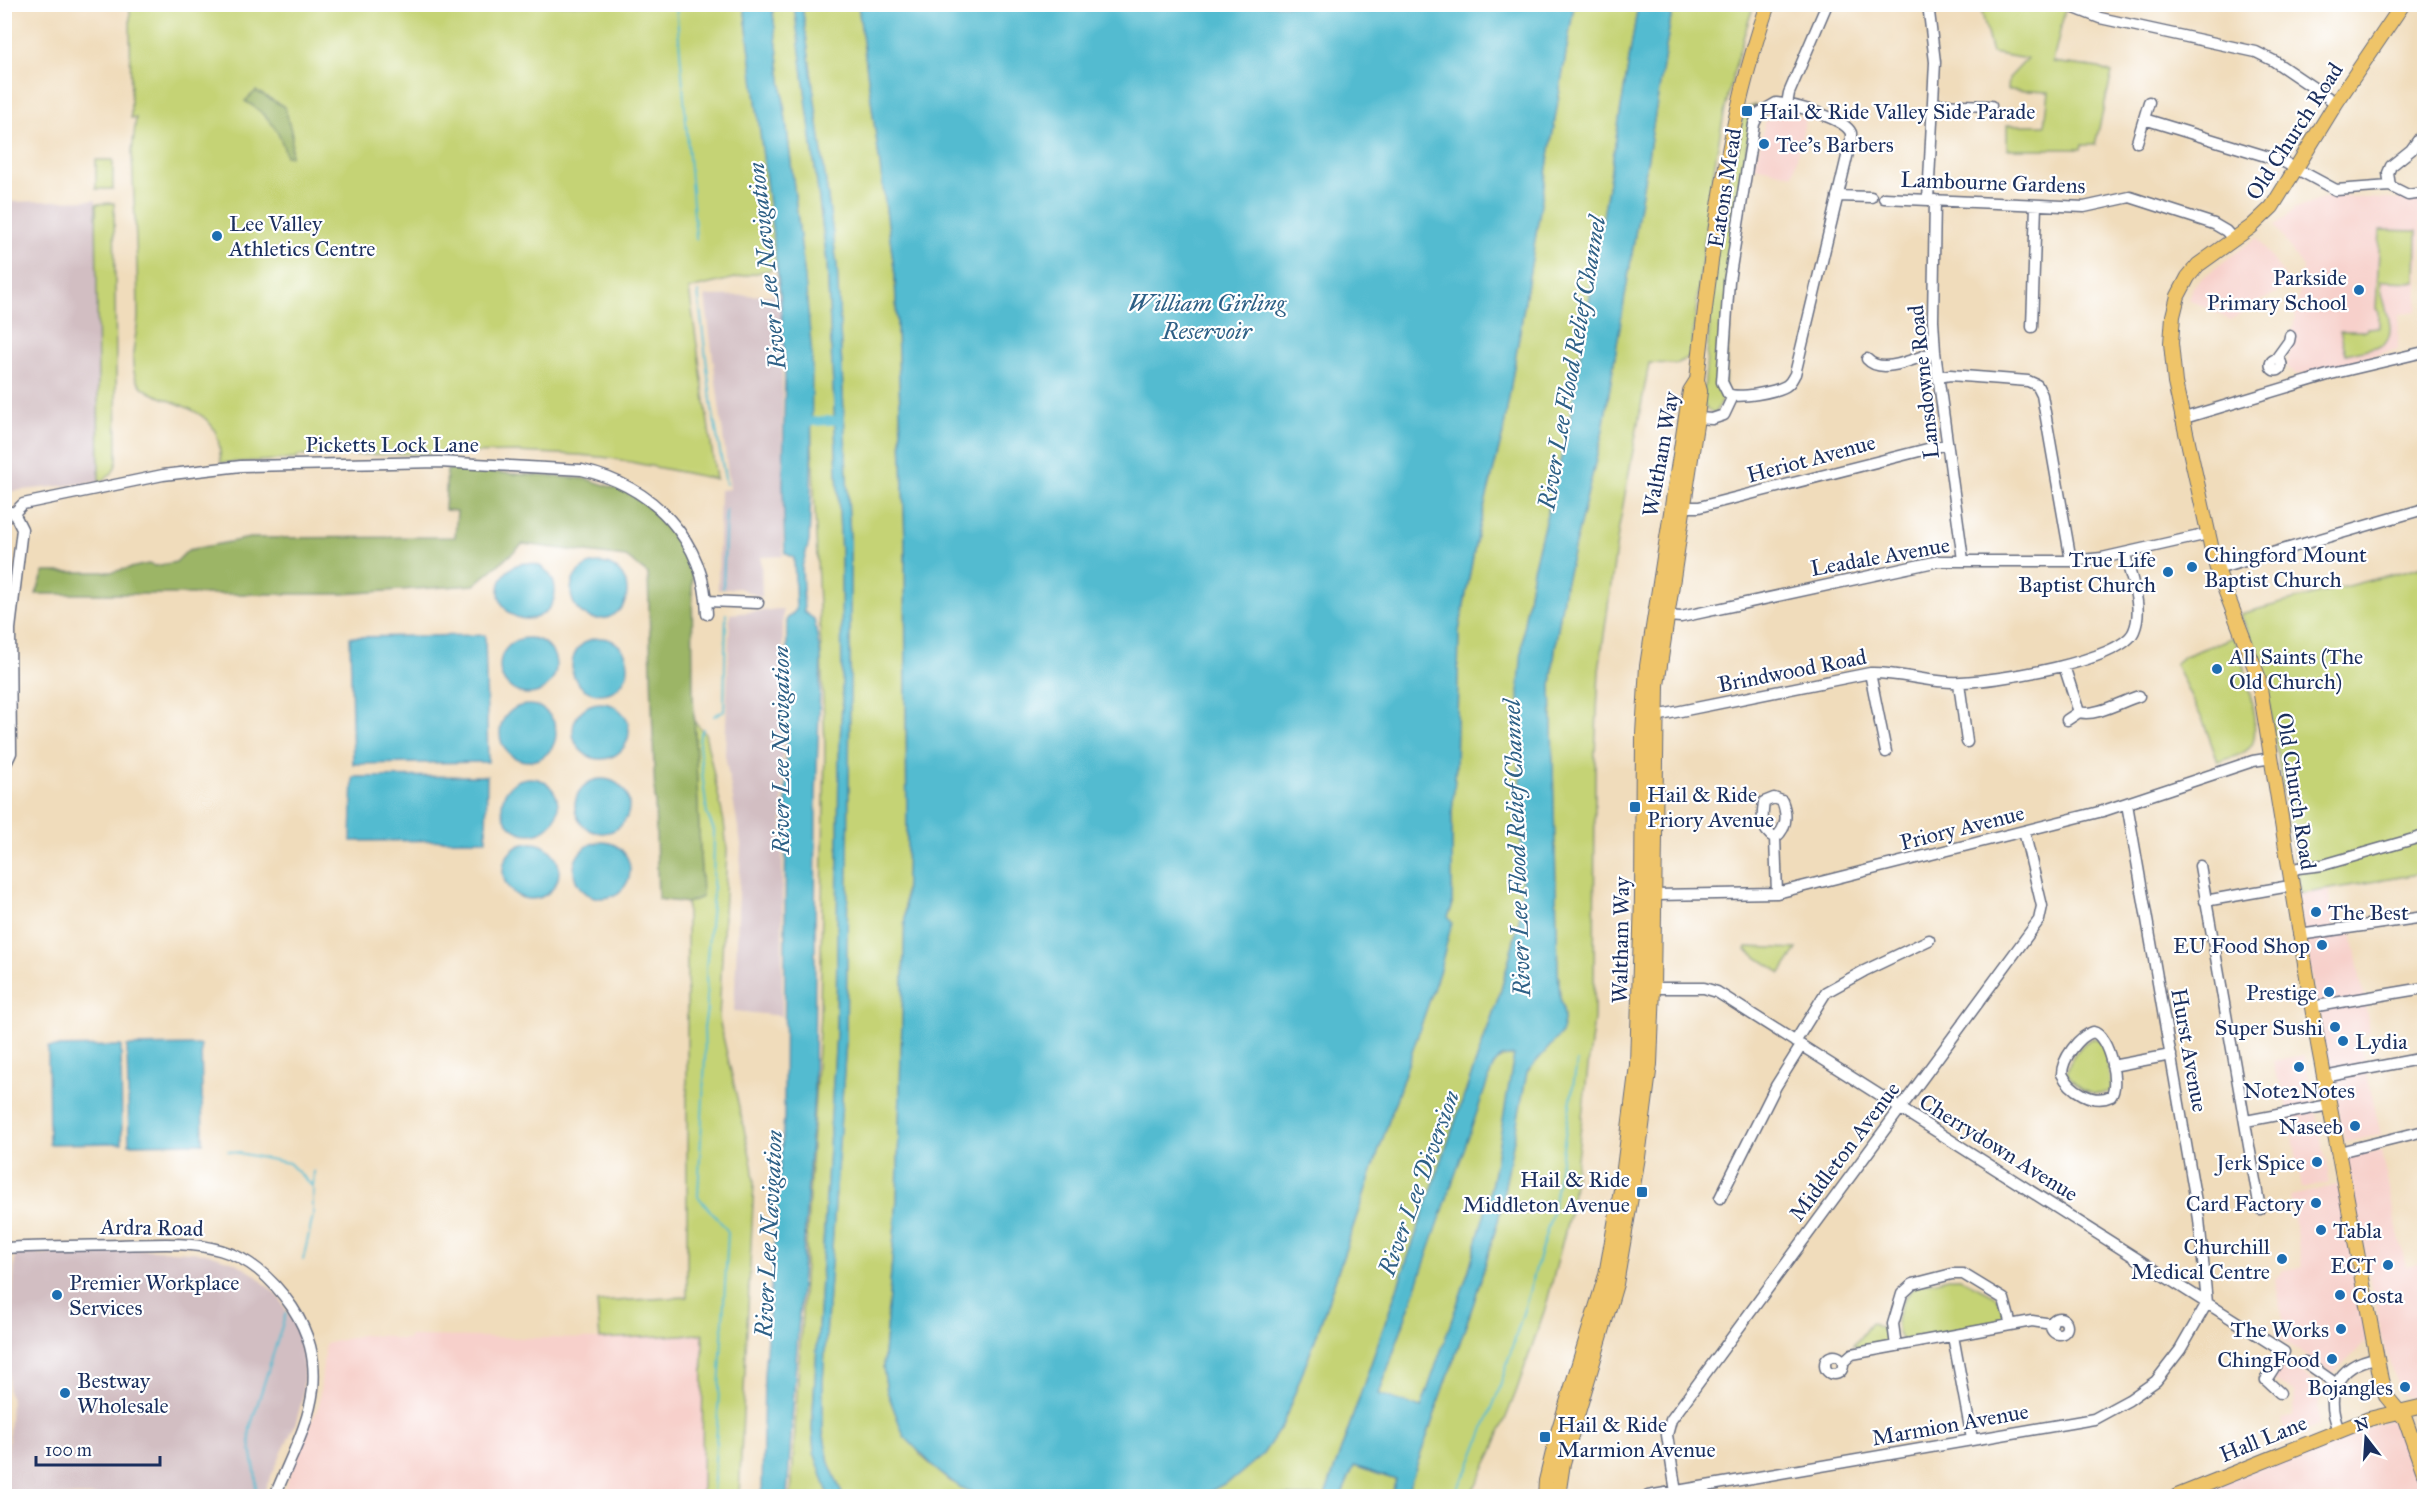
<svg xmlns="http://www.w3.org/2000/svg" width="2429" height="1501" font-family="'IM FELL Great Primer',serif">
  <rect width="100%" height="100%" fill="#fff"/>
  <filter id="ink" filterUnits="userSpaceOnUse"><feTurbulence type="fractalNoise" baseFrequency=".0167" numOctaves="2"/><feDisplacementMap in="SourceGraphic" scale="12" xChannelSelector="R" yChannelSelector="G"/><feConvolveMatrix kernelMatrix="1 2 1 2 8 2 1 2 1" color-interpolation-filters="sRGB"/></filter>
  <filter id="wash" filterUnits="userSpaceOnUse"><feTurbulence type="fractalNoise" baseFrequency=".008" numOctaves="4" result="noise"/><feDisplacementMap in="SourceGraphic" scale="24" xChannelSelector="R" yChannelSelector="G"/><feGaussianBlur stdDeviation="1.35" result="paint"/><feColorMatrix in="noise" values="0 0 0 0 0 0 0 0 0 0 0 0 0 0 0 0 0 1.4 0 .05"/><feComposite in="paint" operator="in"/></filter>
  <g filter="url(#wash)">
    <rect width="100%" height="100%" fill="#f0dcbb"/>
    <!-- built -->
    <path fill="#f7d0cb" d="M1779,113l27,5 -13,57 -38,-9 10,-44z
      M2332,196l90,5 -5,111 -18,2 -1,35 -101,26 -10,-8 16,-99 -28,-42 21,-18z
      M2257,237l33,47 -60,36 -42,-21 3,-9 7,-9z
      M2328,888l7,47 17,-2 18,99 -12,3 23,100 -36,7 -21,-94 -26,-154z
      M2304,1055l26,127 -28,6 -17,-95 -9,-18 -3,-14z
      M2382,1151l12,64 12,52 18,-4v18l-3,1 3,10v104l-14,2 -6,-2 -5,-6 -17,-52 -36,-184z
      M2338,1185l29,156 -33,32 -56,-35 6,-14 -9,-45 8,-9 19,-3 -12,-71z
      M703,1334l-1,162h-421l38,-92 6,-60 36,-9 30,1 1,2 7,1h9l2,-3 189,3z
      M2282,1359l37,27 -1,39 -31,13 -6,-18 12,-4 2,-24 -25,-14z
      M2391,1419l33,77h-218l-2,-6 46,-19z"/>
    <!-- industrial -->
    <path fill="#d2bec2" d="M96,200l3,282 -94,10v-290z
      M780,295l4,68 -2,4 1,189 -22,1 1,41 -23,-10 -21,2 2,-100 10,-1 -25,-193z
      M779,609l4,1 -1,406 -48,-5 7,-167 -16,-89 5,-141z
      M140,1249l66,4 28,9 20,12 25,23 12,22 11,26 2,29 -2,26 -6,22 -34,74h-257l6,-95 -3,-11 7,-137 30,1z"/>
    <!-- green -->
    <path fill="#c5d375" stroke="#70816a" stroke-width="1.5" d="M130,5h614l34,263 -89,21 27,190 -106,-21 -30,-3 -64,-3 -218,4 -1,3 -76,4c-1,-9 -1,-23 -6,-32 -16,-32 -73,-29 -80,-55 -6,-21 2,-39 3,-59 0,-55 -4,-110 -6,-165l4,-34h-5z
      M772,5h22l2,12 31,245 14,291 1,153 -3,53 -3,274 -24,395 2,24 16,44h-39l29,-482 5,-268 -20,-467z
      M802,5h56l37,270 10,264 2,300 -10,361 -14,167 4,24 34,65 29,25 32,15h-139l-14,-33 -6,-32v-50l23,-341 4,-354v-146l-13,-275z
      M1574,5h64l-70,425 -35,140 -9,54 -5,130 3,133 -3,34 -18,69 -176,506h-134l16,-3 28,-15 28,-24 20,-30 33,-87 124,-368 8,-52 4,-10v-95l4,-47 3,-134 18,-96 26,-102z
      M1673,5h81c-40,112 -49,232 -63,350l-14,9 -28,-1 -30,164 -20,144 -4,83 -1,264 -23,190 -25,98 -30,86 -24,61 -22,43h-64l68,-194 24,-81 29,-149 34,-38 3,-13 -1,-14 -3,-9 -2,-28 -7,-284 5,-45 9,-56 37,-150z
      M1980,5h86l-13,57 46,6 13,5 -17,72h-13l-1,4h-74v-24h38l4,-33 -41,-2 1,-12 18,-19 -35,-6z
      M1755,105l-15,78 -16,213 -9,17 -8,-3 -4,-6 13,-159 28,-136z
      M96,160h17v29h-17z
      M114,203l3,257c-2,12 -7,17 -18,22l-3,-278z
      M2380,230l37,1 -1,51 -35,-1c-2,21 19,46 3,64l-38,9 -6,-23h26l1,-3 12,-1v-16l-3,-2z
      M2424,566v307l-123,21 -40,-235 -21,-45z
      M2234,637c7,18 29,94 17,109 -7,9 -22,12 -33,16l-14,-39 -29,-59 9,-8z
      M694,721l11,12 19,89 3,28 -8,169 33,145 2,18 -15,314h-37l1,-162 -103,5 -3,-37 90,-5v-394l15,-6z
      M1747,947l50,2 -16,24 -35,-23z
      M2093,1038l11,5 7,44 -2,5c-19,4 -31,-3 -42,-19 1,-12 15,-31 26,-35z
      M1515,1055c-10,53 -17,106 -30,158 -17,66 -41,131 -64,196l-42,-14 108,-316c7,-15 10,-23 28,-24z
      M1948,1278h12l37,19 8,15 -4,10 -98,18c-13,-12 -3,-40 9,-51 8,-6 26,-8 36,-11z
      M1871,1323l18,10 1,5 -6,7 -23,4 -7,-4z
      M1354,1466l42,14 -5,16h-50z"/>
    <!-- forest -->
    <path fill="#9cb566" stroke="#5c7262" stroke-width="1.5" d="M256,91l29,16 7,28 -1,21h-5c-6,-26 -18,-42 -41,-55z
      M447,469l140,10 39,13 31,20 35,53 1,128 9,204 -15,6 -29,-4 -10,-325 -22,-17 -103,-13 -49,41 -132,9h-306l8,-22h68l36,-8 7,2 21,-4 12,-12 62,-12 205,-1 2,-26 -12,-1z"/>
    <!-- water -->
    <path fill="#52bbd0" stroke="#367597" stroke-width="1.5" fill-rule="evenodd" d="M744,5h28l33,274 7,77 -1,136 -2,50 -7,25 2,45 10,7 7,39 -5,137 -2,298 -27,403h-25l2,-120 20,-259 3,-498 9,-9 -2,-52 -9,-5 -2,-67 2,-120 -5,-73z
      M794,5h8l35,260 13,275v146l-4,354 -23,341v50l6,32 14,33h-13l-3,-5 -13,-39 -2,-24 24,-395 3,-274 3,-53 -1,-153 -14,-291z
      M858,5h716l-71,428 -26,102 -18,96 -3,134 -4,47v95l-4,10 4,6 -12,46 -124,368 -33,87 -20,30 -28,24 -28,15 -16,3h-209l-22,-9 -21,-15 -35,-36 -17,-45 -4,-24 14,-167 10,-361 -2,-300 -10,-264z
      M1638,5h35l-71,430 -37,150 -9,56 -5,45 7,284 2,28 3,9 1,14 -3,13 -34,38 -29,149 -24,81 -68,194h-15l5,-16 -42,-14 -13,30h-16l176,-506 18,-69 3,-34 -3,-202 5,-61 9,-54 35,-140zM1514,1055l-21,123 -9,37 -15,55 -48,138 -42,-14 114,-328 8,-9z
      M499 591a28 28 0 1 1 56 0a28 28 0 1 1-56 0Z
      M571 591a28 28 0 1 1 56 0a28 28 0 1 1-56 0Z
      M485,635l3,127 -135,2 -3,-127z
      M572 666a28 28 0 1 1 56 0a28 28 0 1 1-56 0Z
      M500 666a28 28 0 1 1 56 0a28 28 0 1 1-56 0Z
      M573 731a28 28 0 1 1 56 0a28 28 0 1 1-56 0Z
      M500 733a28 28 0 1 1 56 0a28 28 0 1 1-56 0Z
      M487,776l-1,64 -135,1 2,-64z
      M502 806a28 28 0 1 1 56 0a28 28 0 1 1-56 0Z
      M575 806a27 27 0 1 1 54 0a27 27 0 1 1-54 0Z
      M574 870a28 28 0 1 1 56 0a28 28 0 1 1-56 0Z
      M503 871a28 28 0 1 1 56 0a28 28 0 1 1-56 0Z
      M201,1045l2,98 -74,1 -2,-98z
      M121,1046l1,97 -73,1 -1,-97z"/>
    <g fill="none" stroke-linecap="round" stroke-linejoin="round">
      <!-- stream -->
      <path stroke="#52bbd0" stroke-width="2" d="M676,4l20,235
        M698,292l14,116 14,76
        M723,588l3,-78
        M714,716l10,-5 2,-97
        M703,729l-3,6 -1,10 8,69 7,16 -1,63 -7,75 1,41 -3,18 1,31 -7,138c9,13 22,23 30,36l-15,264
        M228,1151l61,12 24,24v29l-10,44
        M313,1187l1,-16
        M4,1450v1
        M254,1496c7,-22 -7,-45 -4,-68l36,-115
        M1453,1496l16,-29 30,-77 27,-87 27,-94 24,-147"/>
      <!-- canal -->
      <path stroke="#52bbd0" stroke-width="9" d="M802,422l36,-2"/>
    </g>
  </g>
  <g filter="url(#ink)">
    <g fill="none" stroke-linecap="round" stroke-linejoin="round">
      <!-- minor casing -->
      <g stroke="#666c7f" stroke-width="13">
        <path id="minor" d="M1928,4l7,58 -7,138
          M2072,7l28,11 156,34 18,9 62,42
          M1776,103c16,1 69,15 75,30v7l-56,234c-3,5 -4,9 -9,12 -11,6 -47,13 -58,8l-6,-12 7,-101 25,-157 5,-11z
          M1787,104l2,-11 38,-89
          M1933,104l58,2
          M2144,119l138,42 54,29 54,-4 18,9 16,-2
          M2137,142l12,-40
          M2390,186l-2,-13 3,-7 20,-16 13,-18
          M1837,196l34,1
          M1884,198l200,9 46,-10 84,27 12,7 8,9
          M1935,200l-2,120 2,32 28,208
          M2032,327l4,-122
          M1867,359c15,17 50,-2 68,-7
          M2276,359l13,-18 1,-5
          M2270.5 365a5.5 5.5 0 1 1 11 0a5.5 5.5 0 1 1-11 0Z
          M1938,377l12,-2 78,6 9,4 5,10 29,166
          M1697,418l15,1 12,-4 9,-19
          M2181,419l150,-45 93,-22
          M1684,507h15l248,-63
          M4,510l10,3 8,16 -12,100 1,124 -7,15
          M14,513l9,-9 140,-29 78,-9 198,-4 143,8c71,16 123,70 125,144
          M2217,569l207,-60
          M707,601l51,2
          M1667,616l14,1 258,-56h132l31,-3 106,-24
          M2064,666l15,46c17,5 43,-11 60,-16
          M1870,673l16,79
          M1959,683l8,59
          M1656,716l214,-43c31,-1 61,11 91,9 33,-1 160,-20 173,-51 10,-23 -3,-53 -9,-76
          M2067,720l12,-8
          M1774,798l8,3c6,15 5,27 -7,37 -15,-8 -13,-22 -11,-36z
          M1775,838l2,55
          M2200,866l60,343
          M2289,872l9,-4 25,-3 101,-29
          M1655,895l122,-2 326,-82 150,-50 19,-3
          M2205,901l79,-14 7,1
          M2299,935l125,-18
          M1653,988h51l13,4 567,360 -18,28 14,13
          M2311,1007l113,-19
          M2093,1032c16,3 27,54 18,64 -18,9 -41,-6 -49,-22 0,-15 17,-38 31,-42z
          M1795,1042l31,-50 38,-21 65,-31
          M2112,1066l59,-11
          M2324,1077l100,-19
          M2246,1121l83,-16
          M2339,1152l85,-21
          M1720,1198l56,-112 25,-40
          M4,1248c39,-2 77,-2 115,-3 76,-2 125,-8 173,62 17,26 24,51 21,82 -4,37 -25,73 -38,107
          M2051 1326a8 8 0 1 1 16 0a8 8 0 1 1-16 0Z
          M1953,1336l19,103
          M1896,1346l-3,-22 9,-30 11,-10 39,-10h11l41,25 7,26
          M1825 1365a9 9 0 1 1 18 0a9 9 0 1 1-18 0Z
          M1843,1362l9,-8 180,-33 20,3
          M2305,1362l33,23
          M2339,1430c-15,-36 -2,-65 37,-72
          M1676,1492l-9,-57 4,-15 368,-500 3,-14 -18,-75
          M1648,1496l446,-77 35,-19 27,-19 24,-31 27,-47 -8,-84 -72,-415"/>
      </g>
      <!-- major casing -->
      <g stroke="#666c7f" stroke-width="16">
        <path id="major" d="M2403,4l-67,99 -64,104 -21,20 -53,38 -10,12 -10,19 -5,20 -2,27 4,40 37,167 5,19 41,107 60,368 63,336 5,16 19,23 19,54
          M1545,1496l1,-15 12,-49 48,-157 16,-91 15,-119 5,-168 1,-163 4,-68 43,-275 7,-11
          M1558,1496l5,-33 53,-179 22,-127 12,-93 3,-76 4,-303 40,-267 3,-27 -3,-11c14,-130 28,-251 71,-376
          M2177,1496l192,-77 55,-13"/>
      </g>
      <!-- minor -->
      <use href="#minor" stroke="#fff" stroke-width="10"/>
      <!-- major -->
      <use href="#major" stroke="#efc469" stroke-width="14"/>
    </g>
  </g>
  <!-- markers -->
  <g fill="#1f6fb2" stroke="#fff" stroke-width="2">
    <rect x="1741" y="105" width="12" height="12" rx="3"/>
    <circle cx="1764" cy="144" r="6"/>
    <circle cx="217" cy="236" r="6"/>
    <circle cx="2359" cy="290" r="6"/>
    <circle cx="2192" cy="567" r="6"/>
    <circle cx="2168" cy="572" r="6"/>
    <circle cx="2217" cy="669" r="6"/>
    <rect x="1629" y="801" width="12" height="12" rx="3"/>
    <circle cx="2316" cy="912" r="6"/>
    <circle cx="2322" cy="945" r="6"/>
    <circle cx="2329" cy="992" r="6"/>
    <circle cx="2335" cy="1027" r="6"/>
    <circle cx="2343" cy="1041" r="6"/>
    <circle cx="2299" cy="1067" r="6"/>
    <circle cx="2355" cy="1126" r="6"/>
    <circle cx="2317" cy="1162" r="6"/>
    <rect x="1636" y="1186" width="12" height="12" rx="3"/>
    <circle cx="2316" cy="1203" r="6"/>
    <circle cx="2321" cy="1230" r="6"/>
    <circle cx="2282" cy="1259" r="6"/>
    <circle cx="2388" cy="1265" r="6"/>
    <circle cx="57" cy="1295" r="6"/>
    <circle cx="2340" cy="1295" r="6"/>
    <circle cx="2341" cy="1329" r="6"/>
    <circle cx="2332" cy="1359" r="6"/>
    <circle cx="2405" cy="1387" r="6"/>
    <circle cx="65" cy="1393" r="6"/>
    <rect x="1539" y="1431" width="12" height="12" rx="3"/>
  </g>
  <g text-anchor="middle" stroke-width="4.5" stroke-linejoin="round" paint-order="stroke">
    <!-- poi labels -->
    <g font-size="22" fill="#1b2f5e" stroke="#fff" text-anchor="end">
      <text x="1759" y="119" text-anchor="start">Hail &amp; Ride Valley Side Parade</text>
      <text x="1776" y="152" text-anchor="start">Tee’s Barbers</text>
      <text x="229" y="231" text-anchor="start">Lee Valley<tspan x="229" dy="25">Athletics Centre</tspan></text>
      <text x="2347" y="285">Parkside<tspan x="2347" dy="25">Primary School</tspan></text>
      <text x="2204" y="562" text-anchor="start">Chingford Mount<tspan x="2204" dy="25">Baptist Church</tspan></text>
      <text x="2156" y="567">True Life<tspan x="2156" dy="25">Baptist Church</tspan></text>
      <text x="2229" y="664" text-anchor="start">All Saints (The<tspan x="2229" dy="25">Old Church)</tspan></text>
      <text x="1647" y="802" text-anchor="start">Hail &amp; Ride<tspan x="1647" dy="25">Priory Avenue</tspan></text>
      <text x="2328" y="920" text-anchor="start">The Best</text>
      <text x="2310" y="953">EU Food Shop</text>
      <text x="2317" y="1000">Prestige</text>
      <text x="2323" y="1035">Super Sushi</text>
      <text x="2355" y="1049" text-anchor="start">Lydia</text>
      <text x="2299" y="1098" text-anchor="middle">Note2Notes</text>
      <text x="2343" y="1134">Naseeb</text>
      <text x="2305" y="1170">Jerk Spice</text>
      <text x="1630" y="1187">Hail &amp; Ride<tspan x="1630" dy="25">Middleton Avenue</tspan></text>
      <text x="2304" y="1211">Card Factory</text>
      <text x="2333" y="1238" text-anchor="start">Tabla</text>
      <text x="2270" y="1254">Churchill<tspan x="2270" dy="25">Medical Centre</tspan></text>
      <text x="2376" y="1273">ECT</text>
      <text x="69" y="1290" text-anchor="start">Premier Workplace<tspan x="69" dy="25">Services</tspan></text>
      <text x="2352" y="1303" text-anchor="start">Costa</text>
      <text x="2329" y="1337">The Works</text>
      <text x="2320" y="1367">ChingFood</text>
      <text x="77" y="1388" text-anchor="start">Bestway<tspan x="77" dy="25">Wholesale</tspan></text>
      <text x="2393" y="1395">Bojangles</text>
      <text x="1557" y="1432" text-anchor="start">Hail &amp; Ride<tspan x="1557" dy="25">Marmion Avenue</tspan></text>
    </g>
    <!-- street labels -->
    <g font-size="22" fill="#1b2f5e" stroke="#fff">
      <text transform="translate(2294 131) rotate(-57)" y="8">Old Church Road</text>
      <text transform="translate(1993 182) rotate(2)" y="8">Lambourne Gardens</text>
      <text transform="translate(1724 188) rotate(-81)" y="8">Eatons Mead</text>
      <text transform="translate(1923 382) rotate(-96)" y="8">Lansdowne Road</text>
      <text x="392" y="452">Picketts Lock Lane</text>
      <text transform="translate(1660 454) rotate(-80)" y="8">Waltham Way</text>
      <text transform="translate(1811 458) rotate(-15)" y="8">Heriot Avenue</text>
      <text transform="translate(1880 556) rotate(-10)" y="8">Leadale Avenue</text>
      <text transform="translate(1792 670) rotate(-11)" y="8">Brindwood Road</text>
      <text transform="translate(2297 791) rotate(81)" y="8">Old Church Road</text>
      <text transform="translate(1962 827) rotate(-14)" y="8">Priory Avenue</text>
      <text transform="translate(1620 940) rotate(-89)" y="8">Waltham Way</text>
      <text transform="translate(2190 1050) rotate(80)" y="8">Hurst Avenue</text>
      <text transform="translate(1999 1147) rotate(32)" y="8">Cherrydown Avenue</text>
      <text transform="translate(1844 1151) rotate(-53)" y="8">Middleton Avenue</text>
      <text transform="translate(152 1227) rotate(1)" y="8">Ardra Road</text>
      <text transform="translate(1950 1424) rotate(-10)" y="8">Marmion Avenue</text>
      <text transform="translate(2263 1438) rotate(-22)" y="8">Hall Lane</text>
    </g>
    <!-- water labels -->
    <g font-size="24" font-style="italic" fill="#2e6086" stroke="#fff">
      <text transform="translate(767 266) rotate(-96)" y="8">River Lee Navigation</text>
      <text x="1207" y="311">William Girling<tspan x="1207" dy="28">Reservoir</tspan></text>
      <text transform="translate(1572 363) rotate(-80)" y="8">River Lee Flood Relief Channel</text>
      <text transform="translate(781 750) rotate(-90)" y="8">River Lee Navigation</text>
      <text transform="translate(1517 848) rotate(-92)" y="8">River Lee Flood Relief Channel</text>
      <text transform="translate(1419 1183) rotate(-70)" y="8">River Lee Diversion</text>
      <text transform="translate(769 1234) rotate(-87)" y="8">River Lee Navigation</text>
    </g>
  </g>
  <!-- margin -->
  <rect width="2429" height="1501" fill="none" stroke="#fff" stroke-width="24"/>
  <!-- north arrow -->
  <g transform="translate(2366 1438) rotate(343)" stroke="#ffffff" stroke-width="4.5" paint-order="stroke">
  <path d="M0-4.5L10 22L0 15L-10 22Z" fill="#1b2f5e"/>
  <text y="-9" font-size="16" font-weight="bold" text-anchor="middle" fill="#1b2f5e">N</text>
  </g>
  <!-- scale -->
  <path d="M36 1456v9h124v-9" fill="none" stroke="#1b2f5e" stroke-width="3"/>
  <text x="45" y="1456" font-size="18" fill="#1b2f5e" stroke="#ffffff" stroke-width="4.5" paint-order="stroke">100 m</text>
</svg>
